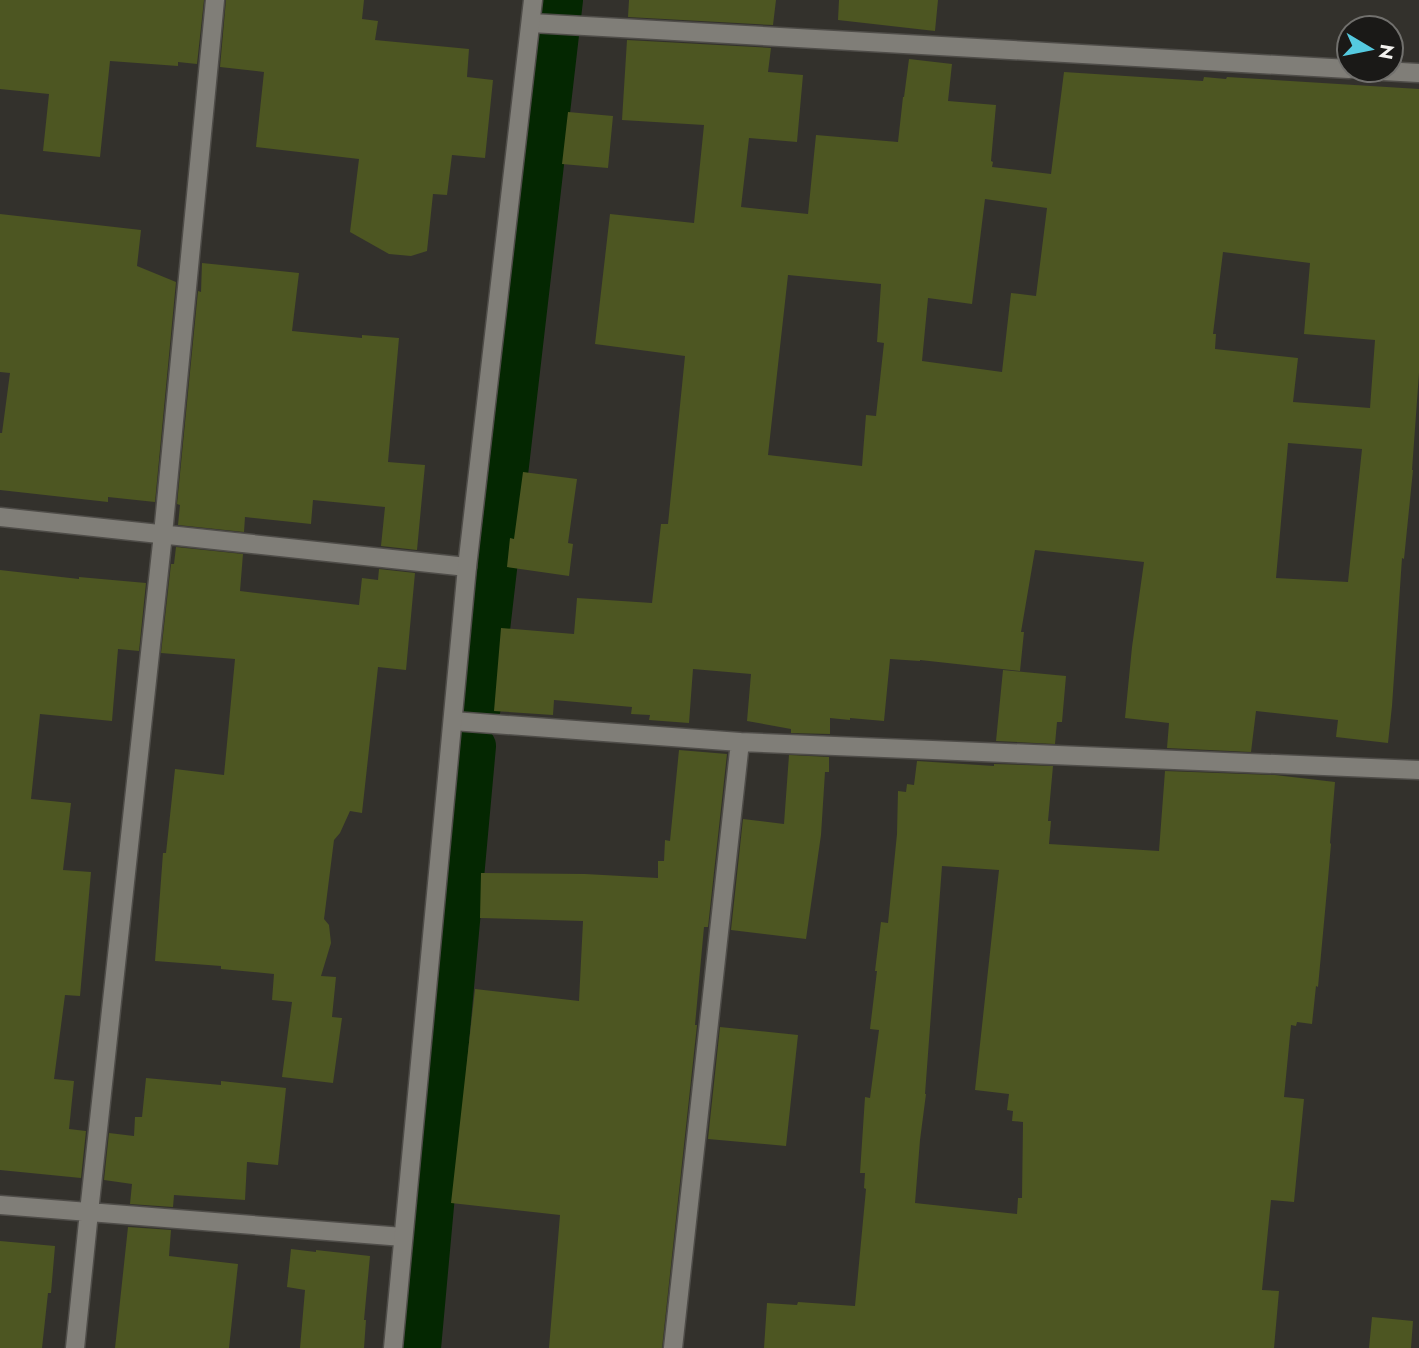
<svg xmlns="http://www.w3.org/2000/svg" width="1419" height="1348" font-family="Jost,sans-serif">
  <rect width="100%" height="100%" fill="#33312c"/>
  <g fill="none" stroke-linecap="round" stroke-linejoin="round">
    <!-- canal -->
    <path stroke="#042701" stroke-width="40" d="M481,707l82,-707
      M421,1348l55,-602"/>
  </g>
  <!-- building -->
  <path fill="#4d5622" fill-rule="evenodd" d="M0,0h204l-7,64 -19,-2v4l-68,-5 -10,96 -57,-6 6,-57 -49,-5z
    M226,0h138l-2,19 16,2 -3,19 94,9 -2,28 26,3 -8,78 -33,-3 -5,40 -14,-1 -6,57 -16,5 -22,-2 -39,-22 9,-73 -103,-12 8,-75 -44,-5z
    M629,0h147l-3,25 -145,-8z
    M839,0h99l-3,31 -97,-11z
    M627,40l144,8 -3,24 35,3 -6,67 -48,-4 -8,69 67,7 8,-79 82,7 5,-45h1l5,-38 43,5 -4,37 48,4 -5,56 2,1 -1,5 59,7 13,-102 139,9 1,-4 22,2 1,-2 192,12v284l-7,97h1l-9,89 -2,-1 -10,148 -4,37 -52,-6 2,-17 -82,-9 -5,41 -84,-4 2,-25 -44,-5 7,-71 12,-85 -109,-12 -14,82h3l-4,39 -100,-11v1l-30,-2 -6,62 -34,-3v2l-20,-2v16l-39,-1v-4l-44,-8 4,-47 -58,-5 -4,54 -40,-3 1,-5 -19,-1 1,-7 -78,-7 -1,15 -59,-4 7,-83 73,6 3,-36 75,5 9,-79h7l17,-168 -90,-12 15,-130 84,9 10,-98 -82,-5zM985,199l62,9 -11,88 -25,-3 -9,79 -80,-11 6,-63 44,6zM1223,252l87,11 -6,71 71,6 -5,68 -77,-6 5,-44 -83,-9 1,-15h-3zM788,275l93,9 -4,58 7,1 -8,73 -10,-1 -4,51 -94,-11zM1288,443l74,6 -14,133 -72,-4z
    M568,112l45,4 -5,52 -46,-4z
    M0,214l141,16 -4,36 39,16 -21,220 -47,-5v5l-108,-12v-57h2l8,-60 -10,-1z
    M202,263l97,10 -7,58 70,7v-3l37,3 -11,124 37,3 -8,85 -36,-4 4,-39 -72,-7 -2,24 -66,-7 -1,15 -66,-7 2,-20 -3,-1 21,-213 3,1z
    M523,472l54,7 -9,64 5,1 -4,32 -62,-9 3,-29 4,1z
    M176,547l67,7 -3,37 119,14 3,-27 16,2 1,-11 36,4 -9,97 -28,-3 -16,146 -12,-2 -10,22 -6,7 -10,79 5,6 2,18 -10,33 15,1 -4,40 10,1 -9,65 -51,-6 10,-75 -20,-2 2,-26 -53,-5v-3l-66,-5 8,-108h3l9,-84 49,6 11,-116 -74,-6 10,-89h3z
    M0,570l79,9v-2l67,6 -7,68 -21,-2 -6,72 -72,-7 -9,85 40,4 -8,67 28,2 -11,124 -15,-1 -11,84 20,2 -5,48 17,2 -5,47 -81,-8z
    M1003,670l63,6 -4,46h-5l-2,22 -59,-3z
    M679,750l48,4 -19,173h-4l-9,98h2l-35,323h-113l11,-133 -109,-12 24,-214 104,12 4,-80 -103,-3 1,-45 104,1 73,4v-17h6l1,-21 5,1z
    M789,755l40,2v15h-4l-4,63 -15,104 -75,-9 12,-111 41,5z
    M917,761l77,5v-2l59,2 -5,55h3l-2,23 110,7 6,-80 110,4 60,7 -5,61 1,1 -3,35 -10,108 -2,-1 -4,38 -15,-2 -1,4 -5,-1 -7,72 20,2 -10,103 -23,-2 -9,90 17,1 -5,57h-510l3,-45 30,2 1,-3 57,4 11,-117 -2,-1 1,-15h-5l5,-76 5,1 9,-68 -9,-1 7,-58h-2l6,-49 7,1 9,-89 1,-43 8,1 1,-8 7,1zM942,866l57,4 -24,220 34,4 -2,16 6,1 -1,10 11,1 -1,76h-4l-1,16 -102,-11 5,-63 6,-46h-1z
    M720,1027l78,8 -12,111 -78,-7z
    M146,1078l75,7v-4l65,7 -8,77 -31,-3 -2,38 -71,-5 -1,12 -43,-3 2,-20 -28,-4 5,-47 25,3 1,-19h7z
    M128,1227l43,3 -2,26 69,8 -9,84h-114z
    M0,1241l55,5 -4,47h-3l-6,55h-42z
    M291,1249l25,3v-2l54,6 -6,64h2l-2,28h-64l5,-58 -18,-3z
    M1372,1317l41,4 -2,27h-42z"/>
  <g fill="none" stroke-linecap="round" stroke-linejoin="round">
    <!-- minor casing -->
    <g stroke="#4f4d49" stroke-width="21">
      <path id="minor" d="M531,23l818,46
        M1364,70l55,3
        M0,517l467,50
        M453,721l287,21 679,28
        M0,1205l403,32
        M75,1348l14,-136 74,-678 52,-534
        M673,1348l67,-606"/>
    </g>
    <!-- tertiary casing -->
    <g stroke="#4f4d49" stroke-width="21">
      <path id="tertiary" d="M393,1348l74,-781 66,-567"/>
    </g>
    <!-- minor -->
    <use href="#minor" stroke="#807e78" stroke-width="18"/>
    <!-- tertiary -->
    <use href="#tertiary" stroke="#807e78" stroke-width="18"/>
  </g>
  <!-- north arrow -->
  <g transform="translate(1370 49) rotate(100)"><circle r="33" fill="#1a1917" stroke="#71706d" stroke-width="2"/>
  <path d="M0-5L12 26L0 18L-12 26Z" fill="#55cae0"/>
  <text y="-10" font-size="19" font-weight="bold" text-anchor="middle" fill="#f3f2ef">N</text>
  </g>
</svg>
